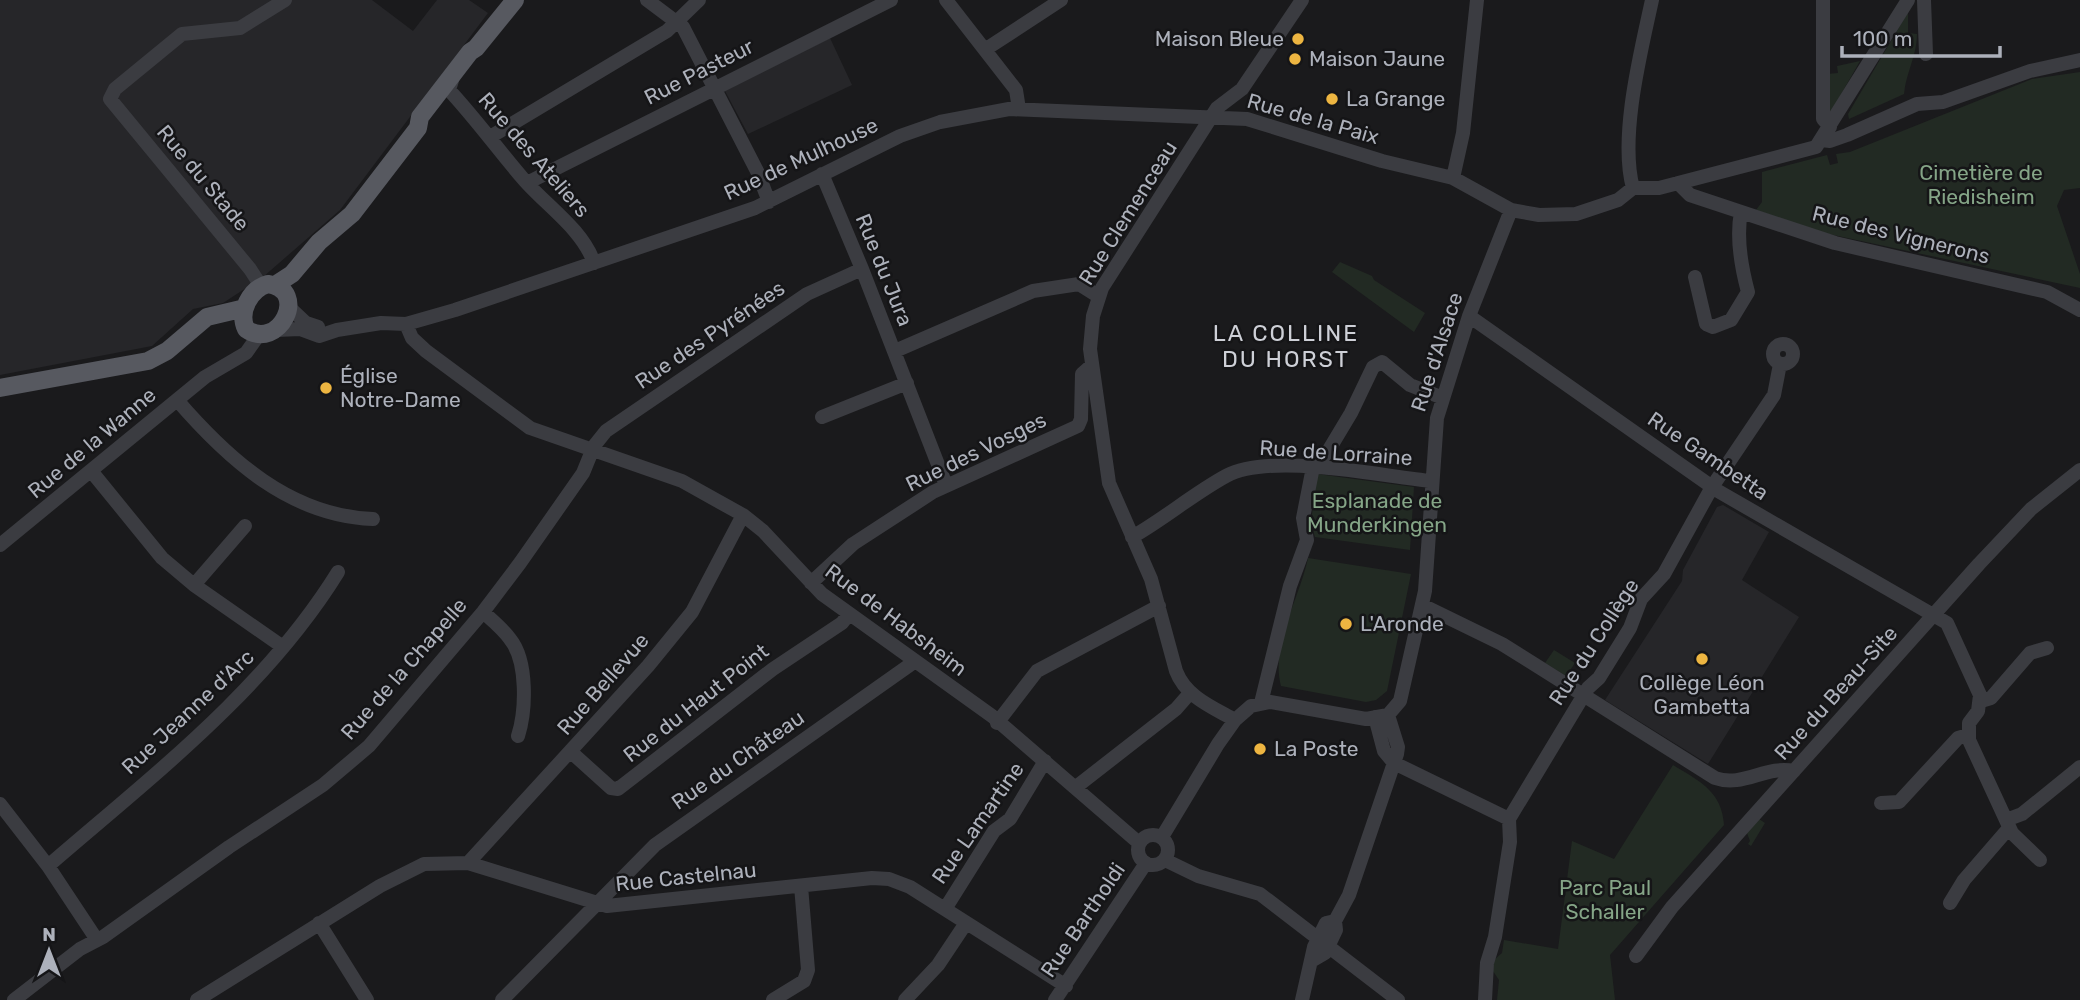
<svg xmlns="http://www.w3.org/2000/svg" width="2080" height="1000" font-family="Rubik,sans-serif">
  <rect width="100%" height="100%" fill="#1a1a1c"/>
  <!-- built -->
  <path fill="#262629" d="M0,0h372l41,31 24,-31h32l19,13 -148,197 -77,67 -40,26 -30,6 -41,37 -152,29z
    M830,38l22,47 -104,49 -23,-43z
    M1723,505l46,27 -27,48 57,37 -91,147 -103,-64 77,-119 1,-11 34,-63z"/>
  <!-- green -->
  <path fill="#222a23" d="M1908,12v21l9,1c0,22 -11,38 -13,60l-55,25 -1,-5z
    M1860,61l-29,51 -2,1 -2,-39 11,-1 -1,-7z
    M2080,72v116l-16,2 -7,16 23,68v14l-256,-55 -68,-23 6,-8v-30l65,-17 3,10 8,-2 -2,-9 14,-2 182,-73z
    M1340,262l32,14 2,4 51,33 -11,19 -82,-60z
    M1317,474l97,13 -4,63 -95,-13 -4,-14z
    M1308,558l103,16 -24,117 -11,9 -10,2 -85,-16c-11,-40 19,-89 27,-128z
    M1554,650l21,13 -9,13 -21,-13z
    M1673,765c26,16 49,26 51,60l-114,130 5,45h-118l2,-20 -6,-9 1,-11 8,-7 2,-13 54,9 14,-108 42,18z
    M1759,819l6,4 -14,23 -3,-2 2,-3 -3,-8z"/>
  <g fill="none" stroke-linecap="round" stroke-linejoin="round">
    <!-- minor -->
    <path stroke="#3b3c41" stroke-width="14" d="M647,0l36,27 75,146 11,29
      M946,0l70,90 3,19
      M1823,0v119l7,8
      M1924,0l2,54
      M986,49l75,-49
      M454,74l-5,16c27,29 50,61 76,91 22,25 58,49 69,82
      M490,137l177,-106 32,-31
      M1821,140l9,1 17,-6 70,-31 26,-2 87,-31 50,-11
      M822,174l40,95 84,216
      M1453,178l10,-45 14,-133
      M527,183l364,-183
      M1678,183l12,12 145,48 212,49 33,18
      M1633,188h26l157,-41 92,-147
      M1633,188c-14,-51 8,-137 19,-188
      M1695,277l11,47 7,3 18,-7 17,-28c-7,-26 -12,-54 -7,-80
      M261,286l-11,-17 -140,-170 5,-10 67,-55 58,-6 45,-28
      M289,307l17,16 12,4
      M1469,316l249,175 229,132 33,72 -2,16 -9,12v17l43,93 28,27
      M406,324l6,14 14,13 104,77 152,53 61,34 20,16 59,63 170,122 147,127
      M276,330l24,-1 19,7 18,-6 44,-7 25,1 49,-14 300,-102 145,-72 40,-14 69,-13 238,10 135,42 71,17 58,32 28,5 37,-1 42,-14 15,-12
      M1773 354a10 10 0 1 1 20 0a10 10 0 1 1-20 0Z
      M895,351l138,-60 46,-7 19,12
      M177,400c51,59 113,116 196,119
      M822,417l85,-34
      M92,472l70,86 32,27 89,62
      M1132,537c32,-18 61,-43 94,-61 45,-24 153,0 206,5
      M0,545l205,-168 41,-24 12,-17
      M811,583l42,-39 80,-52 145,-66 3,-7 1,-45 9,-8
      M194,585l51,-59
      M1422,605l80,39 213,134c28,10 51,-13 79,-7
      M483,612c9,8 20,17 27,27 18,22 16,72 8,97
      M1981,701l10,-3 39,-45 17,-5
      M1261,703l29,-117 17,-46 -4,-22 10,-51 14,-14 24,-40 22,-46 9,-5 28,23 33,13
      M1375,717l9,34 10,12 115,56
      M1235,720c-23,-13 -49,-23 -59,-49l-25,-92 -42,-96 -19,-134 3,-33 9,-28 115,-180 25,-19 60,-89
      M997,723l40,-52 122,-65
      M571,752l40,36 7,1 155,-120 69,-46 7,-9
      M1076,787l100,-78 14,-16
      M1881,803l18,-1 59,-64 10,-3
      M0,804l48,62 49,74
      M2006,820l16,-6 58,-47
      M1138 850a15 15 0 1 1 30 0a15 15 0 1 1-30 0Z
      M1162,837l56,-93 17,-24 16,-14 19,-4 96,17 22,-4 12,-14 25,-110 12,-173 32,-102 42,-106
      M1165,860l33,16 62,18 138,106
      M468,863l180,-197 44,-54 51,-97
      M48,866c104,-90 217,-176 290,-294
      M1950,903l14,-23 45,-52
      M945,909l49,-78 16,-12 35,-58
      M319,923l48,77
      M1636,956l36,-49 307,-343 52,-55 49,-39
      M1313,960l12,-7 11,-23 -1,-9 14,-26 48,-141 1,-7 -10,-32
      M14,1000l66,-51 23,-12 126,-90 94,-62 46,-39 114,-134 37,-49 63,-90 11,-27 12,-15 201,-137 55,-25
      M197,1000l183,-114 44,-22 44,-1 139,43 265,-28 17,1 21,8 156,99
      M502,1000l153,-155 259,-183
      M773,1000l31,-19 4,-11 -7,-84
      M905,1000l33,-35 28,-42
      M1055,1000l91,-137
      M1302,1000l12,-53 12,-24 9,-2
      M1485,1000l2,-37 8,-26 15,-95 -1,-23 79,-131 11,-10 31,-50 11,-29 23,-25 48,-87 62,-92 6,-31"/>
    <!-- major -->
    <path stroke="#575960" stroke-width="18" d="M268,284c42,6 11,68 -22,45 -8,-17 4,-40 22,-45z
      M275,285l17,-11 27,-32 33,-28 66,-86 2,-11 50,-65 6,-4 39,-48
      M0,388l148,-27 19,-10 40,-34 38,-9"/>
  </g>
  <!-- markers -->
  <g fill="#edb541" stroke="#151517" stroke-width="2.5">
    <circle cx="1298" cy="39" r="7"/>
    <circle cx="1295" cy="59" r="7"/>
    <circle cx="1332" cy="99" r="7"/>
    <circle cx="326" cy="388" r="7"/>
    <circle cx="1346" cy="624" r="7"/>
    <circle cx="1702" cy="659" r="7"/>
    <circle cx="1260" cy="749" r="7"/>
  </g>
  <g text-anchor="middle" stroke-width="5" stroke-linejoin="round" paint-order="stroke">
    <!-- poi labels -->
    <g font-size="21" fill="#adb1bb" stroke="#151517" text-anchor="start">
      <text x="1284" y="46" text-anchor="end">Maison Bleue</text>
      <text x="1309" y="66">Maison Jaune</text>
      <text x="1346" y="106">La Grange</text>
      <text x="340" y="383">Église<tspan x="340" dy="24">Notre-Dame</tspan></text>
      <text x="1360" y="631">L'Aronde</text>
      <text x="1702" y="690" text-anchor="middle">Collège Léon<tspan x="1702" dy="24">Gambetta</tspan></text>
      <text x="1274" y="756">La Poste</text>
    </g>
    <!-- street labels -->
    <g font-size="21" fill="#adb1bb" stroke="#151517">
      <text transform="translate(699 72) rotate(-27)" y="7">Rue Pasteur</text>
      <text transform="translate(1313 119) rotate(16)" y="7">Rue de la Paix</text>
      <text transform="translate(534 155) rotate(49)" y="7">Rue des Ateliers</text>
      <text transform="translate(801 159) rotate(-25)" y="7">Rue de Mulhouse</text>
      <text transform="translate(203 178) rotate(50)" y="7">Rue du Stade</text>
      <text transform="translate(1128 213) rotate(-58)" y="7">Rue Clemenceau</text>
      <text transform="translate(1901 235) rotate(14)" y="7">Rue des Vignerons</text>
      <text transform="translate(884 270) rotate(68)" y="7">Rue du Jura</text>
      <text transform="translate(710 335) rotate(-34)" y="7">Rue des Pyrénées</text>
      <text transform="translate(1437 352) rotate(-72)" y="7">Rue d'Alsace</text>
      <text transform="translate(92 443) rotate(-40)" y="7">Rue de la Wanne</text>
      <text transform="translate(976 452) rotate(-26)" y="7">Rue des Vosges</text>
      <text transform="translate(1336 453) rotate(4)" y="7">Rue de Lorraine</text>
      <text transform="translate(1708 456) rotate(34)" y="7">Rue Gambetta</text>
      <text transform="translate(896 620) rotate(37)" y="7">Rue de Habsheim</text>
      <text transform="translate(1594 642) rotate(-57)" y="7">Rue du Collège</text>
      <text transform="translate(404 669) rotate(-49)" y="7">Rue de la Chapelle</text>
      <text transform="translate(603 684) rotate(-49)" y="7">Rue Bellevue</text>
      <text transform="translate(1836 693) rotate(-48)" y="7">Rue du Beau-Site</text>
      <text transform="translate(696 703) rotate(-38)" y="7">Rue du Haut Point</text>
      <text transform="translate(188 712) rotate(-43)" y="7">Rue Jeanne d'Arc</text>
      <text transform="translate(738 760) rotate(-35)" y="7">Rue du Château</text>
      <text transform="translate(978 823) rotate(-55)" y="7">Rue Lamartine</text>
      <text transform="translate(686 877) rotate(-6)" y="7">Rue Castelnau</text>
      <text transform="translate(1083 920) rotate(-56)" y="7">Rue Bartholdi</text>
    </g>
    <!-- park labels -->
    <g font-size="21" fill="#85a587" stroke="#151517">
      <text x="1981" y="180">Cimetière de<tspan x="1981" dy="24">Riedisheim</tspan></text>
      <text x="1377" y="508">Esplanade de<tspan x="1377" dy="24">Munderkingen</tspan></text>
      <text x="1605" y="895">Parc Paul<tspan x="1605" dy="24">Schaller</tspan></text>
    </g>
    <!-- neighbourhood labels -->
    <g font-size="23" letter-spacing="2" fill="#ced0d7" stroke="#151517">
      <text x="1286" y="341">LA COLLINE<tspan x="1286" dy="26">DU HORST</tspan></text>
    </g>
  </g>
  <!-- north arrow -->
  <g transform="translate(49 951)" stroke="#151517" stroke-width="5" paint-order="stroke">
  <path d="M0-5L12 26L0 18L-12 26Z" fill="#adb1bb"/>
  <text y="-10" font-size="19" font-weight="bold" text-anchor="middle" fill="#adb1bb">N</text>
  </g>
  <!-- scale -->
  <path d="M1842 46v10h158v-10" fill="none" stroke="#adb1bb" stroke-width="3.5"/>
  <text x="1853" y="46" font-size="21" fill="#adb1bb" stroke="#151517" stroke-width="5" paint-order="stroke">100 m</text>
</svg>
